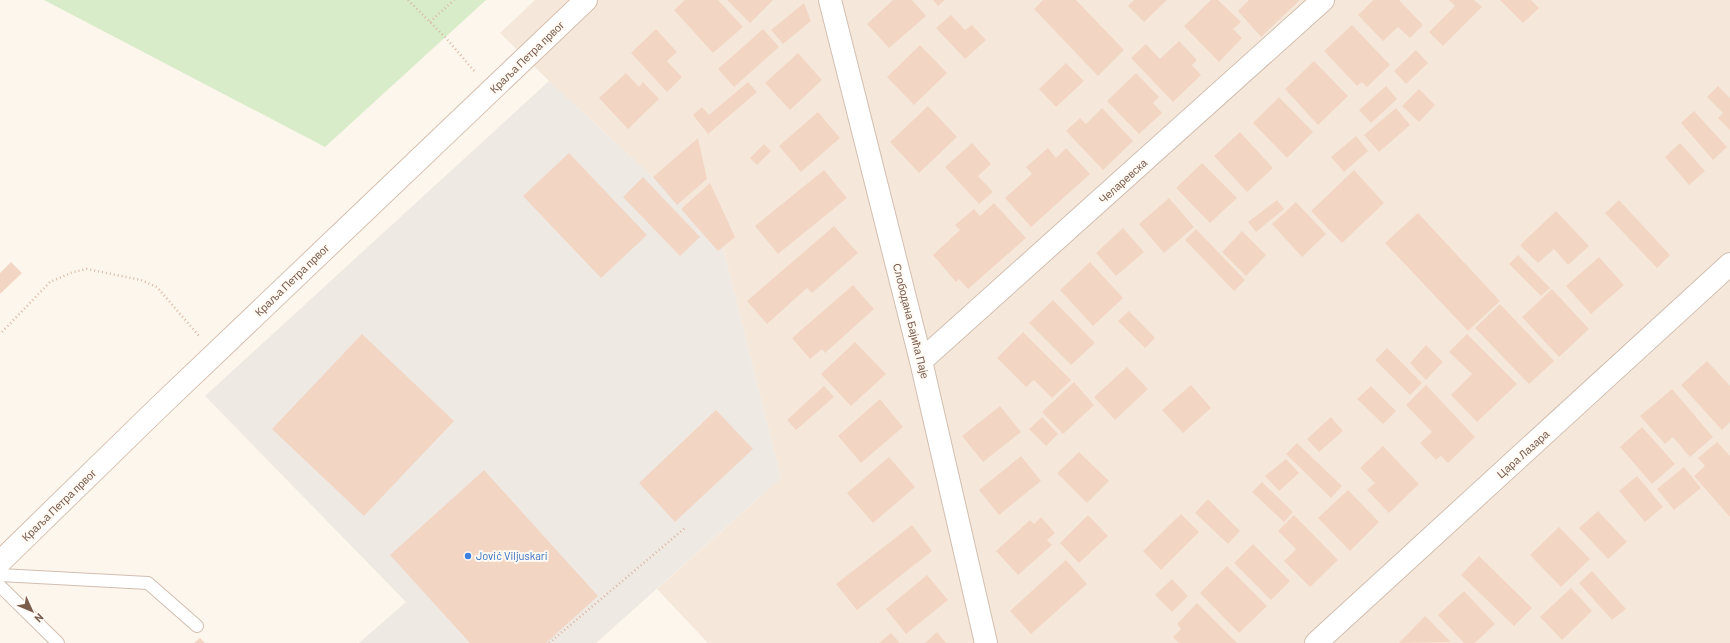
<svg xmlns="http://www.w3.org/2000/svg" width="1730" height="643" font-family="Barlow,sans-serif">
  <rect width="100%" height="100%" fill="#fdf6ec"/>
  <!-- residential -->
  <path fill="#f5e8da" d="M535,0h1195v643h-1022l-51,-54 124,-111 -60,-238 -172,-159 -49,-48z"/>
  <!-- industrial -->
  <path fill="#efe9e4" d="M549,81l172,159 60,238 -185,165h-237l47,-41 -201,-206z"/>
  <!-- green -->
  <path fill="#d8ecc9" d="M44,0h442l-161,147z"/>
  <!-- building -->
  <path fill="#f3d5c3" d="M685,0h33l25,27 -30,26 -39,-43z
    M727,0h46l-23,23z
    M893,0h19l14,16 -37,32 -22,-24z
    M933,0h12l-7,6z
    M1043,0h33l48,50 -26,26 -64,-67z
    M1134,0h33l-23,22 -16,-16z
    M1211,0h7l23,22 -8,7 9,9 -23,24 -35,-36z
    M1249,0h51l-39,37 -23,-26z
    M1373,0h26l24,25 -13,13 -12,-11 -15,14 -25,-26z
    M1449,0h25l8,7 -39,39 -14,-14 26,-26z
    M1500,0h31l8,8 -16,15z
    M804,3l7,18 -28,23 -12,-14z
    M951,15l14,15 7,-5 14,15 -21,19 -29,-31z
    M1352,25l38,40 -23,22 -5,-5 -5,4 -33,-35z
    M656,29l21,23 -10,9 15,16 -15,15 -36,-39z
    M763,29l16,18 -45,40 -16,-18z
    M1179,41l18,19 -5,5 9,10 -28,27 -42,-44 15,-14 14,15z
    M920,45l27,28 -33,32 -27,-28z
    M1416,50l12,13 -22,21 -12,-13z
    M798,53l24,27 -32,30 -25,-27z
    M1314,61l34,35 -30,29 -33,-36z
    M1066,63l18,18 -28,26 -17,-18z
    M626,73l13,14 4,-5 16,17 -31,30 -29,-31z
    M1136,73l23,24 -6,6 9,10 -23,21 -32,-33z
    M748,82l9,10 -49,42 -15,-19 9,-8 7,8z
    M1386,86l11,13 -26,24 -12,-13z
    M1718,86l12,12v32l-12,-12 5,-5 -16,-16z
    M1419,89l16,16 -16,17 -17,-16z
    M1279,97l34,35 -26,26 -34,-35z
    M928,106l29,31 -38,36 -29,-31z
    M1102,108l31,33 -30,29 -37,-39 14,-13 6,6z
    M1396,108l14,17 -31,27 -15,-17z
    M1694,111l33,36 -14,13 -32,-37z
    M818,112l22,26 -39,34 -22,-26z
    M1240,132l33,36 -26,24 -33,-36z
    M1356,136l12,15 -24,21 -13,-15z
    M698,138l9,41 -30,26 -24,-28z
    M972,143l19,21 -13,12 15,16 -14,12 -34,-37z
    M1680,143l25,28 -16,14 -24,-28z
    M764,144l7,7 -14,14 -7,-7z
    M1048,148l8,10 10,-10 24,26 -59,53 -26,-29 27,-24 -6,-7z
    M569,153l78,82 -46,43 -78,-82z
    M1202,163l35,35 -27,25 -34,-35z
    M824,170l23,28 -69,56 -23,-28z
    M1354,170l30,33 -42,40 -31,-32z
    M643,177l57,60 -20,19 -57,-59z
    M710,183l25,54 -17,14 -37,-42z
    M1169,198l25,29 -30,26 -25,-29z
    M1277,200l7,9 -28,23 -8,-10z
    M1619,200l51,55 -13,13 -52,-55z
    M1296,202l30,32 -24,23 -30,-33z
    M994,203l32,35 -58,51 -9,-10 -3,3 -23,-27 27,-25 -5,-5 19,-16 6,7z
    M1556,211l33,35 -21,19 -14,-16 -16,14 -18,-18z
    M1418,213l82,88 -32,30 -83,-88z
    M834,226l24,27 -46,40 -5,-5 -40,36 -20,-23z
    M1123,228l21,24 -28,24 -20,-23z
    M1196,229l49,51 -11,11 -49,-51z
    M1242,231l24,24 -20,21 -24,-24z
    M1518,255l32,33 -9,8 -32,-32z
    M1599,257l25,28 -33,29 -25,-28z
    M11,262l11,11 -22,21v-21z
    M1090,262l33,36 -30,28 -33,-36z
    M853,285l21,24 -49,44 -3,-4 -12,10 -18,-21z
    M1552,289l37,40 -30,28 -37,-40z
    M1053,300l42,43 -24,22 -42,-42z
    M1500,304l54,57 -25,23 -54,-56z
    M1129,311l26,27 -10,10 -27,-27z
    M1023,332l48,48 -19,18 -18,-18 -8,7 -29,-29z
    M362,334l92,87 -90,95 -92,-87z
    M1467,334l50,50 -40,38 -26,-27 21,-21 -23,-22z
    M855,342l31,32 -35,32 -30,-32z
    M1426,345l17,17 -17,18 -16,-17z
    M1387,348l35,35 -12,12 -35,-35z
    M1707,361l23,25v36l-8,8 -41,-45z
    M1127,367l21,22 -33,31 -21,-23z
    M1074,382l20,23 -31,29 -21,-22z
    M1191,385l20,23 -28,25 -21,-23z
    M1426,385l49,52 -27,26 -7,-7 -5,4 -16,-17 12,-11 -26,-27z
    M824,386l10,11 -38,33 -9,-10z
    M1371,386l25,25 -13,13 -26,-25z
    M1672,389l41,48 -23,20 -17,-20 -8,7 -25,-28z
    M880,399l23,28 -42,36 -23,-27z
    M1000,406l21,26 -38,30 -21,-26z
    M716,410l37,39 -78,73 -36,-39z
    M1042,417l16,17 -12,12 -17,-17z
    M1331,417l12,14 -24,21 -12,-13z
    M1642,427l33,37 -23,20 -32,-37z
    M1717,442l13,14v61l-36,-41 11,-10 -7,-8z
    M1297,443l45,43 -11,12 -45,-44z
    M1383,446l36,38 -30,29 -22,-23 8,-7 -15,-15z
    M1079,452l30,29 -22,22 -30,-30z
    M1021,456l20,25 -42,34 -20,-25z
    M889,457l26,30 -42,36 -26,-30z
    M1286,459l13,14 -20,18 -14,-15z
    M1684,467l17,21 -27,22 -17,-21z
    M484,470l114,126 -52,47h-76l-80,-88z
    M1637,476l26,31 -18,15 -26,-31z
    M1262,482l31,30 -9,10 -32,-30z
    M1348,490l31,32 -29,29 -32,-33z
    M1208,499l32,32 -12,13 -33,-31z
    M1598,511l29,31 -19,17 -29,-31z
    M1181,514l18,18 -38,38 -18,-19z
    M1088,515l20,21 -29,27 -19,-20z
    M1294,515l44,45 -28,27 -26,-26 12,-12 -18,-18z
    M1041,517l14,16 -8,7 5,5 -34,30 -22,-24 34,-31 4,4z
    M912,525l20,26 -75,59 -21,-26z
    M1559,527l31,32 -29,28 -31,-32z
    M1253,544l37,37 -19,19 -37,-37z
    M1479,556l53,52 -18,18 -53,-51z
    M1066,560l21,24 -56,50 -21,-23z
    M1227,566l40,40 -28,27 -39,-40z
    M1592,571l34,38 -14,11 -33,-37z
    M927,575l21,25 -42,34 -20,-25z
    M1172,579l16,17 -16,16 -17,-17z
    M1571,588l21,23 -30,29 -22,-23z
    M1464,591l31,33 -20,19h-11l-26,-28z
    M1197,603l40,40h-58l-6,-6 8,-8 -4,-5z
    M1425,616l26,26 -52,1z
    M937,632l9,11h-21z
    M891,633l9,10h-21z
    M200,638l5,5h-11z"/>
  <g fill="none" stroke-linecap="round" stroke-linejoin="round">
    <!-- lane casing -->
    <g stroke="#d1beb0" stroke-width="14">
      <path id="lane" d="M0,575l148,8 49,43
        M0,586l58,57"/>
    </g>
    <!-- street casing -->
    <g stroke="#d1beb0" stroke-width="24">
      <path id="street" d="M830,0l91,361 65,282
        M921,361l402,-361
        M1316,643l414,-379"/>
    </g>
    <!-- secondary casing -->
    <g stroke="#d6c0b0" stroke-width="24">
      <path id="secondary" d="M0,562l158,-154 428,-408"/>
    </g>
    <!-- path -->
    <path stroke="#d9b8a5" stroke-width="2.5" stroke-dasharray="1 3" stroke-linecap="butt" d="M408,0l37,37 31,36
      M430,22l24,-22
      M2,332l48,-50 23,-10 14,-3 54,11 16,7 42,49
      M549,643l136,-115"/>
    <!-- lane -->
    <use href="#lane" stroke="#fff" stroke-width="12"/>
    <!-- street -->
    <use href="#street" stroke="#fff" stroke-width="22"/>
    <!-- secondary -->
    <use href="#secondary" stroke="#fff" stroke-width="22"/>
  </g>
  <!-- markers -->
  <circle fill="#3f7fe0" stroke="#fffaf3" stroke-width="1.5" cx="468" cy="556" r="4"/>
  <g text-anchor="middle" stroke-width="4" stroke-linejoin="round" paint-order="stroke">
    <!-- street labels -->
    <g font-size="11" fill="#7a5c4d" stroke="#fffaf3">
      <text transform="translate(527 57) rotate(-44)" y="4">Краља Петра првог</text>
      <text transform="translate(1123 181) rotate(-42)" y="4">Челаревска</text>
      <text transform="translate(292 280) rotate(-44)" y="4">Краља Петра првог</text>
      <text transform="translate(911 321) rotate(76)" y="4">Слободана Бајића Паје</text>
      <text transform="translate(1523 454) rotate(-42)" y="4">Цара Лазара</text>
      <text transform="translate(59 505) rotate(-44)" y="4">Краља Петра првог</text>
    </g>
    <!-- shop labels -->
    <g font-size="11" fill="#366cbe" stroke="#fffaf3" text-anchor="start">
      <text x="476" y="560">Jović Viljuskari</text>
    </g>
  </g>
  <!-- north arrow -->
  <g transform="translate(32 611) rotate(134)" stroke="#fffaf3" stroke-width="3" paint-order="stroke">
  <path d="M0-3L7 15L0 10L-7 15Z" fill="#7a5c4d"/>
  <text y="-6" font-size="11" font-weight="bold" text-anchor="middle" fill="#7a5c4d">N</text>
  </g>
</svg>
